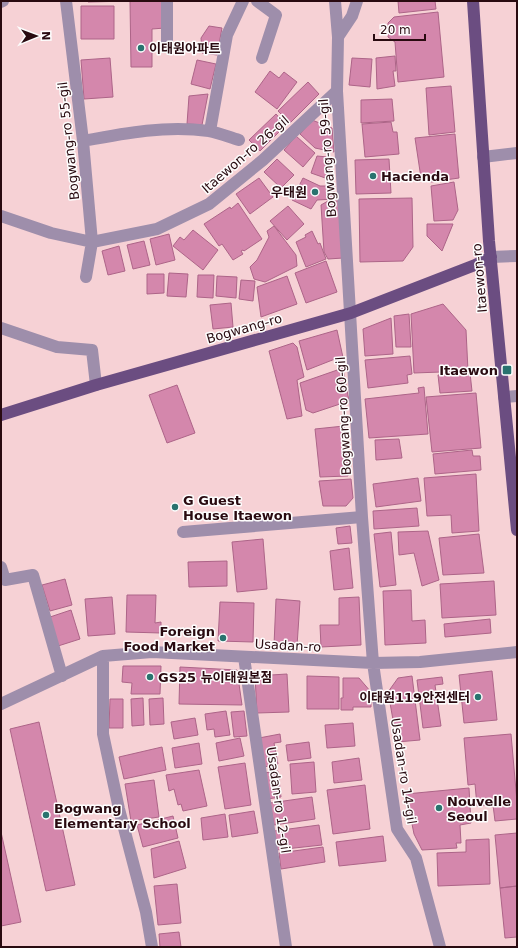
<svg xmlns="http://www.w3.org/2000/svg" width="518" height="948" font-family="'DejaVu Sans','Noto Sans KR',sans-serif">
  <rect width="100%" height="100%" fill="#f6d1d5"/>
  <!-- building -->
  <path fill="#d487ac" stroke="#ad6488" d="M88,1h76l1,27 -13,1v38h-21l-1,-66 -42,1z
    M398,1h37l1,8 -37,4z
    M81,6h33v33h-33z
    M438,12l6,65 -46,5 -3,-40 -7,-5v-14l6,-6z
    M209,26l13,2 -5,27 -15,-2 -1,-15z
    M395,56l1,15h-3l2,15 -18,3 -1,-31z
    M110,58l3,39 -29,2 -3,-39z
    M352,58l20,1 -2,28 -21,-2z
    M197,60l19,4 -6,25 -19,-5z
    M270,71l9,7 5,-6 13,10 -20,27 -22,-17z
    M308,82l11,12 -29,29 -12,-12z
    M451,86l4,46 -26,3 -3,-47z
    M208,94l-6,31 -15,-1 2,-28z
    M392,99l2,22 -33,2v-23z
    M276,114l10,11 -26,26 -11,-11z
    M312,120l20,8 2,24 -19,-4 -15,-14z
    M391,122l2,10h4l2,22 -34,3 -3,-33z
    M455,134l4,44 -28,4 -10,-4 -6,-40z
    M296,136l19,17 -12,14 -19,-17z
    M317,156l11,1 3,23 -20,-7z
    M277,159l17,16 -13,13 -17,-16z
    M389,159l2,34 -35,1 -1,-34z
    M259,178l14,19 -23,17 -14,-20z
    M303,178l17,8h14v13l-17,1 -6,9 -19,-9z
    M454,182l4,28 -5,10 -19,1 -3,-35z
    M412,198l1,49 -10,14 -43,1 -1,-63z
    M328,201h12l3,57 -15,1 -4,-7 -3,-47z
    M238,203l24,36 -18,12 -1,-1 -2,1 2,3 -10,6 -11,-16 -3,2 -15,-22 26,-17 1,2z
    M288,206l16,18 -17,16 -17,-19z
    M427,224h26l-11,27 -15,-15z
    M274,226l22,29 1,11 -32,16 -11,-3 -4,-12 7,-7 12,-23 -2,-6z
    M193,230l25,20 -15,20 -30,-24 7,-9 4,3z
    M312,231l6,13 2,-1 6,16 -20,8 -10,-25 10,-5 -1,-2z
    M169,234l6,26 -19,5 -6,-26z
    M144,241l6,24 -17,4 -6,-24z
    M119,246l6,25 -17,4 -6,-24z
    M326,261l11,31 -31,11 -11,-30z
    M169,273l19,1 -2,23 -19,-1z
    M147,274h17v19l-17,1z
    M198,275h16l-1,23 -16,-1z
    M217,276l20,1 -1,21 -20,-2z
    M287,276l10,28 -36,13 -4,-30z
    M241,280l14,1 -2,20 -14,-2z
    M231,303l2,24 -20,2 -3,-24z
    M443,304l23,26 2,41 -54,2 -3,-59z
    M409,314l2,33h-15l-2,-31z
    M391,318l2,36 -28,2 -2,-27z
    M337,330l7,32 -8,2 -1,-5 -28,11 -8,-29z
    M293,343l4,4 7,30 -7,3 5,36 -15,3 -18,-68z
    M410,356l2,18 -5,1 1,8 -40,5 -3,-28z
    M343,368l6,33 -36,12 -7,-3 -6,-27z
    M470,373l2,18 -32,2 -2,-18z
    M177,385l18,48 -28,10 -18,-48z
    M424,387l4,47 -59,4 -4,-39 54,-6 -1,-5z
    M476,393l5,55 -49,4 -6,-55z
    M344,426l4,50 -28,1 -5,-48z
    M399,439l3,19 -26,2 -1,-20z
    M472,450l1,6h7l1,14 -46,4 -2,-20z
    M476,474l3,57 -27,2 -1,-18 -24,1 -3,-38z
    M418,478l3,23 -45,6 -3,-23z
    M351,479l2,19 -7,8h-23l-4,-25z
    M417,508l2,18 -45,3 -1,-18z
    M350,526l2,17 -14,1 -2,-16z
    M428,531l11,49 -17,6 -8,-33 -15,2 -1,-23z
    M391,532l5,53 -16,2 -6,-53z
    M479,534l5,39 -41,2 -4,-37z
    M263,539l4,50 -30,3 -5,-50z
    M349,548l4,40 -19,2 -4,-39z
    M227,561v25l-38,1 -1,-25z
    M65,579l7,26 -22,6 -8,-26z
    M494,581l2,34 -54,3 -2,-34z
    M411,590l1,31 13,-1 1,23 -41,2 -2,-54z
    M127,595h29l-1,28 6,-1v11l-35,-1z
    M112,597l3,37 -27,2 -3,-37z
    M359,597l2,48 -40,2 -1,-22h19v-27z
    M276,599l24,2 -3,45 -23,-1z
    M220,602l34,1 -1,39 -35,-1z
    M71,610l9,29 -22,7 -8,-29z
    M490,619l1,14 -46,4 -1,-13z
    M123,666h38l-1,28h-29l1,-11 -10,-1z
    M180,667l57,3 5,35 -63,-1z
    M492,671l5,49 -33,3 -5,-48z
    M287,674l2,38 -32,1 -2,-37z
    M307,676l32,1v32h-32z
    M412,676l8,64 -23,2 -9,-50 10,-14z
    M442,677l1,7 -8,1 6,41 -18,2 -6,-48z
    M343,678h16l12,14v15h-18v3h-12v-12h2z
    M143,698l1,27 -12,1 -1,-27z
    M163,698l1,26 -14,1 -1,-26z
    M110,699h13v29h-14z
    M226,711l4,24 -15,2 -1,-8 -7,1 -2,-16z
    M244,711l3,25 -13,1 -3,-25z
    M195,718l3,17 -24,4 -3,-17z
    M39,722l36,163 -29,6 -36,-162z
    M353,723l2,23 -28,2 -2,-23z
    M280,734l1,8 -7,1 4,21 -14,3 -5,-29z
    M511,734l6,68v17l-22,2 -2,-16 -16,1 -2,-22 -7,1 -4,-47z
    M240,738l4,18 -25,5 -3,-18z
    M309,742l2,16 -23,3 -2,-16z
    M199,743l3,21 -27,4 -3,-20z
    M162,747l4,23 -42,9 -5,-22z
    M359,758l3,22 -28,3 -2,-21z
    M314,762l2,30 -24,2 -2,-30z
    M245,763l6,42 -26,4 -7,-42z
    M199,770l8,36 -24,5 -2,-7 -3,1 -4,-16 -5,2 -3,-16z
    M278,771l3,26 -14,2 -3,-26z
    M154,780l5,37 -28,4 -6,-37z
    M365,785l5,44 -37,5 -6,-44z
    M469,788l2,35 -11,2 1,18h-5l1,5 -35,2 -8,-16 -8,-40z
    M312,797l3,22 -41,6 -4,-22z
    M254,811l4,22 -26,4 -3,-22z
    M225,814l3,23 -25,3 -2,-22z
    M173,816l5,22 -35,9 -6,-22z
    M319,825l3,20 -46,5 -2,-19z
    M1,832l20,90 -20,4z
    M517,833v53l-17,2 -5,-53z
    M383,836l3,25 -47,5 -3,-24z
    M489,839l1,45 -52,2 -1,-33 29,-1v-12z
    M179,841l7,27 -32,10 -3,-29z
    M323,847l2,15 -44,7 -2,-16z
    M177,884l4,39 -23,2 -4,-39z
    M517,886v51l-12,1 -5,-50z
    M179,932l2,15h-21l-1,-13z"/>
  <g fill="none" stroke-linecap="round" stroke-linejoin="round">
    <!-- minor -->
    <path stroke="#9e8eab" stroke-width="12" d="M66,1l17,140 9,101 -6,35
      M167,1v42
      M257,1l19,14 -14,43
      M335,1l3,36 -1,54 25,426 11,146 24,166 19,29 24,89
      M1,2l2,-1
      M338,37l14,-21 5,-15
      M210,131l17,-96 16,-34
      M83,141c42,-8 83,-16 126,-10 10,2 20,6 30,9
      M483,157l34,-4
      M1,216l50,17 41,9 65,-13 52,-25 54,-44 74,-69
      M491,257l26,-1
      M1,328l56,19 35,3 4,35
      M504,397l13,-1
      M183,532l179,-15
      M1,567l4,13 28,-5 29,101
      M103,656v78l16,75 27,103 6,35
      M244,657l42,290
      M1,704l102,-48 49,-4 221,11 47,-1 97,-10"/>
    <!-- major -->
    <path stroke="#6b4d81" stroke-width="12" d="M473,1l16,240 28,289
      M1,415l95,-30 255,-72 124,-48 16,-8"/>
  </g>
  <!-- markers -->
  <g fill="#29736f" stroke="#fdfdfd" stroke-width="1.5">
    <circle cx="141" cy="48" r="4"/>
    <circle cx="373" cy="176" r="4"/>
    <circle cx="315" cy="192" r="4"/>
    <rect x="502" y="365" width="10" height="10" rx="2"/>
    <circle cx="175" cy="507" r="4"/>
    <circle cx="223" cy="638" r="4"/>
    <circle cx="150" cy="677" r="4"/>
    <circle cx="478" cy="697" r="4"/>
    <circle cx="439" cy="808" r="4"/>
    <circle cx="46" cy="815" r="4"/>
  </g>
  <g text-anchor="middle" stroke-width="3" stroke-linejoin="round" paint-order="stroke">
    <!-- poi labels -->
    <g font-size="13" font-weight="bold" fill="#290a10" stroke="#fdfdfd" text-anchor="start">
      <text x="149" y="53">이태원아파트</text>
      <text x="381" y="181">Hacienda</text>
      <text x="307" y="197" text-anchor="end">우태원</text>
      <text x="498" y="375" text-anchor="end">Itaewon</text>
      <text x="183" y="505">G Guest<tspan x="183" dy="15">House Itaewon</tspan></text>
      <text x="215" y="636" text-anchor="end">Foreign<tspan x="215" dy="15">Food Market</tspan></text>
      <text x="158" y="682">GS25 뉴이태원본점</text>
      <text x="470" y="702" text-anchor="end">이태원119안전센터</text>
      <text x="447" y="806">Nouvelle<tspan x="447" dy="15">Seoul</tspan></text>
      <text x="54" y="813">Bogwang<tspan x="54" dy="15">Elementary School</tspan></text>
    </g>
    <!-- street labels -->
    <g font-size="13" fill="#290a10" stroke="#fdfdfd">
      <text transform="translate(68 141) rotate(-96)" y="5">Bogwang-ro 55-gil</text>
      <text transform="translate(245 154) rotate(-41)" y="5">Itaewon-ro 26-gil</text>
      <text transform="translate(327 158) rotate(-94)" y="5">Bogwang-ro 59-gil</text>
      <text transform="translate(479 278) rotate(-95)" y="5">Itaewon-ro</text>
      <text transform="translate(244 328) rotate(-16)" y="5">Bogwang-ro</text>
      <text transform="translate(343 416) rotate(-93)" y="5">Bogwang-ro 60-gil</text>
      <text transform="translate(288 645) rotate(3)" y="5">Usadan-ro</text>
      <text transform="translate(404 771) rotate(81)" y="5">Usadan-ro 14-gil</text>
      <text transform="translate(279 800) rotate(82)" y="5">Usadan-ro 12-gil</text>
    </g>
  </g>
  <!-- border -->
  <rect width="518" height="948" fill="none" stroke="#290a10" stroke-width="4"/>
  <!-- north arrow -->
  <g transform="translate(36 36) rotate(89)" stroke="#fdfdfd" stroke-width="3" paint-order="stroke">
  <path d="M0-3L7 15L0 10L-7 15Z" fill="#290a10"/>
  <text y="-6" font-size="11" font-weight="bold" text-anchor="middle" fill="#290a10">N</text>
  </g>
  <!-- scale -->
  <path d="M374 34v6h51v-6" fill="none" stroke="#290a10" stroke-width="2"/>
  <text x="380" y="34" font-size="12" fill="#290a10" stroke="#fdfdfd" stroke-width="3" paint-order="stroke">20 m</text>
</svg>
